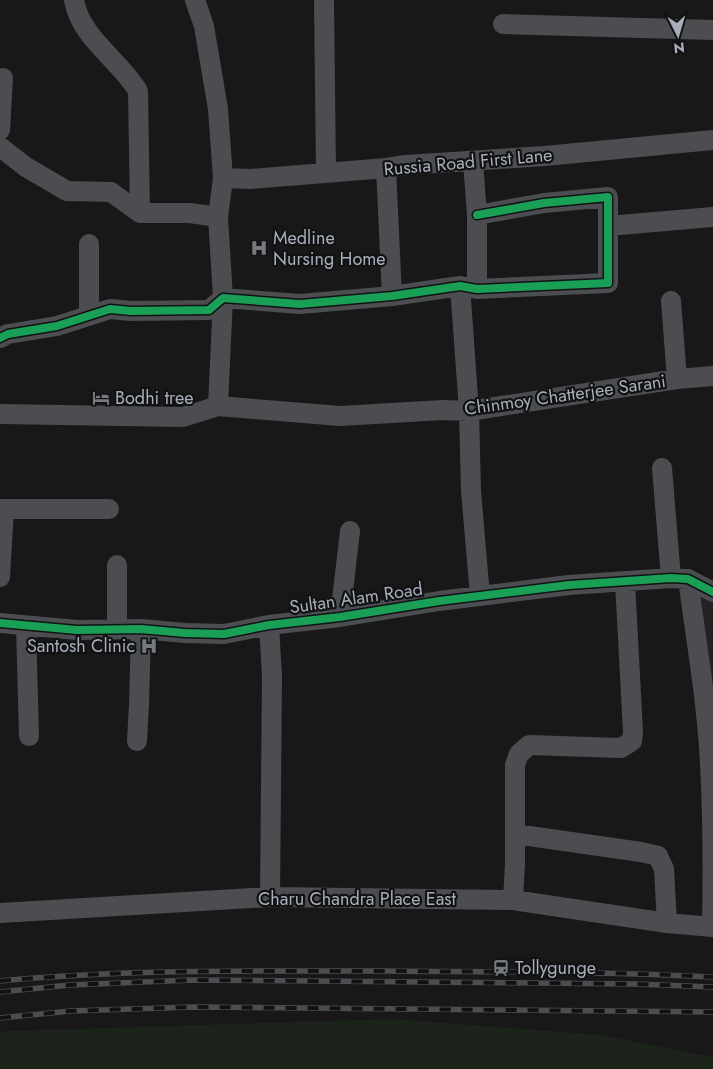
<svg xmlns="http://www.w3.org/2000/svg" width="713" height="1069" font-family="Jost,sans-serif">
  <rect width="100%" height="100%" fill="#181818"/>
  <!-- built -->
  <path fill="#212224" d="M713,581v143l-24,-142z"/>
  <!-- green -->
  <path fill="#1b231b" d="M394,1019l207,16 112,22v12h-713v-37l9,-1z"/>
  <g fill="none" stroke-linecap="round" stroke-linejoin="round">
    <!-- minor -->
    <path stroke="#4b4d51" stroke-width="20" d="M74,0c7,39 45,59 64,91l2,122
      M195,0l9,26 14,83 5,69 -5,39 5,81 -5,108
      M324,0l2,173
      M503,24l210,6
      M0,130l3,-52
      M0,147l26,20 41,24 44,1 29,21h50l28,4
      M473,161l4,54v74
      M386,168l6,128
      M223,178l27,1 136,-11 20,-3 139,-9 168,-16
      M608,226l105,-9
      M89,244v72
      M460,286l9,125 2,80 9,105
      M671,301l6,78
      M0,338l8,-4 49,-8 53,-17 21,2 78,-1 14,-12 77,6 92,-8 68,-10 17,3 131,-6v-86l-64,6 -67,12
      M0,414l183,3 35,-11 122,10 103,-6 26,1 208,-32 36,-3
      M662,468l9,110
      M0,509h109
      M0,577l4,-68
      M688,579c8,61 19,123 22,185 3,54 3,109 2,163
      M340,617l10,-86
      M0,623l77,7 64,-1 44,4 39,1 45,-9 71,-8 99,-16 130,-16 102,-7 17,1 25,13
      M269,625l3,52 -2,220
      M26,626l3,110
      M115,629l2,-7v-57
      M137,741l2,-37 2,-75
      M515,834l126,18 17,4 6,13 3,54
      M513,900l2,-37v-98l4,-11 10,-9 92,3 11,-7 1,-9 -8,-150
      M0,913l270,-16 243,3 154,23 46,4"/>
    <!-- rail casing -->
    <g stroke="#4c4d50" stroke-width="5.5">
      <path id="rail" d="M0,981c127,-12 254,-10 381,-10 111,1 221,0 332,6
        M0,992l70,-7 123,-5 442,4 78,3
        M0,1018l71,-7 121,-4 521,5"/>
    </g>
    <!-- rail -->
    <use href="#rail" stroke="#121214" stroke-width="4" stroke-dasharray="11" stroke-linecap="butt"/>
    <!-- cycleway casing -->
    <g stroke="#121214" stroke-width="11">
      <path id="cycleway" d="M0,338l8,-4 49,-8 53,-17 21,2 78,-1 14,-12 77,6 92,-8 68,-10 17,3 131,-6v-86l-64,6 -67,12
        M0,623l77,7 64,-1 44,4 39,1 45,-9 71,-8 99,-16 130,-16 102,-7 17,1 25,13"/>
    </g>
    <!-- cycleway -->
    <use href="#cycleway" stroke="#1a9f57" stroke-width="8"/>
  </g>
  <!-- icons -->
  <defs>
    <g id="hospital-bare" transform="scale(1.35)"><path d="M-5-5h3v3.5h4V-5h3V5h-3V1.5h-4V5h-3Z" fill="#757a81" stroke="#121214" stroke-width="2.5" paint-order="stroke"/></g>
    <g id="hotel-bare" transform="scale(1.35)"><path d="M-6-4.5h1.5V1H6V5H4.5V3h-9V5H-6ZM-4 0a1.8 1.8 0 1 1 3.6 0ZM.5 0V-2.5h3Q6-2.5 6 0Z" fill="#757a81" stroke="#121214" stroke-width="2.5" paint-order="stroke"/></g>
    <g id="station-bare" transform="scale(1.35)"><path d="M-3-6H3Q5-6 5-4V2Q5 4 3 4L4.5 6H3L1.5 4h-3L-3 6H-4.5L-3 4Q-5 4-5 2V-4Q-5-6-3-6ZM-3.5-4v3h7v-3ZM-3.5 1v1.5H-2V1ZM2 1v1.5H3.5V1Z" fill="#757a81" stroke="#121214" stroke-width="2.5" paint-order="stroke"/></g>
  </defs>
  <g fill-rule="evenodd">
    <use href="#hospital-bare" x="259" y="248"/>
    <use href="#hotel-bare" x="101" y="398"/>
    <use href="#hospital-bare" x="149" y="646"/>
    <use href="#station-bare" x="501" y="968"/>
  </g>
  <g text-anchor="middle" stroke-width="4.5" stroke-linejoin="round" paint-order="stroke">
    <!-- street labels -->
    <g font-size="18" fill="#a7afba" stroke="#121214">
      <text transform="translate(468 162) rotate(-5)" y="6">Russia Road First Lane</text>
      <text transform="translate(565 395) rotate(-8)" y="6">Chinmoy Chatterjee Sarani</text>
      <text transform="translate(356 598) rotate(-8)" y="6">Sultan Alam Road</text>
      <text x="357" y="905">Charu Chandra Place East</text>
    </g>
    <!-- poi labels -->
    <g font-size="18" fill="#a7afba" stroke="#121214" text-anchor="start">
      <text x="273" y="244">Medline<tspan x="273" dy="21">Nursing Home</tspan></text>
      <text x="115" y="404">Bodhi tree</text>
      <text x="135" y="652" text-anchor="end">Santosh Clinic</text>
      <text x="515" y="974">Tollygunge</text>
    </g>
  </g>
  <!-- north arrow -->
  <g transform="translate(678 35) rotate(175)" stroke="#121214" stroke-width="4" paint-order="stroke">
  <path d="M0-4L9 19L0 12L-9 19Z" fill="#a7afba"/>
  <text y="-8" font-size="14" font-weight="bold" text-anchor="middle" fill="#a7afba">N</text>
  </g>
</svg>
